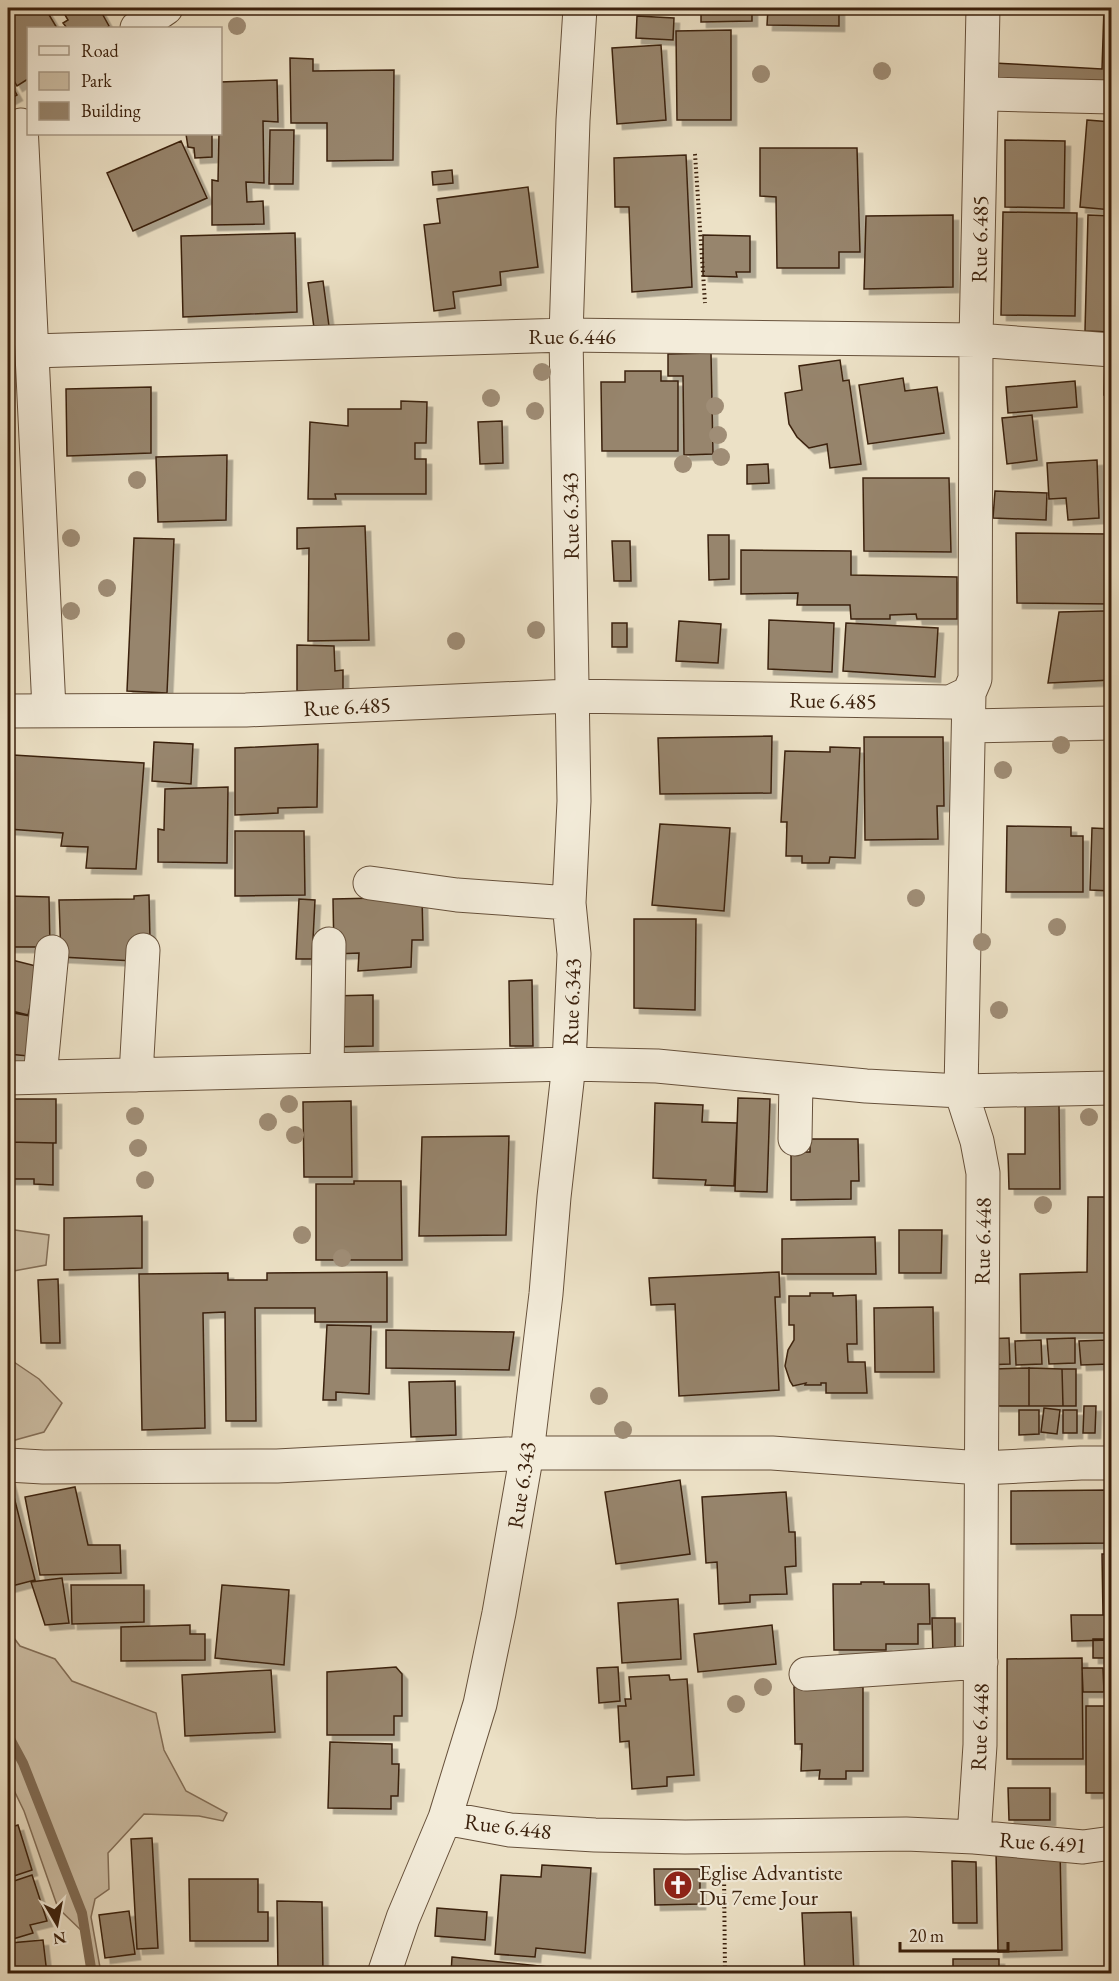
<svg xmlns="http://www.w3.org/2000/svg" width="1119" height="1981" font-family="'EB Garamond',serif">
  <defs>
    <filter id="shadow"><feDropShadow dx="5.5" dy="5.5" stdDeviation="0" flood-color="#0004"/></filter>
  </defs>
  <rect width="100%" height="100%" fill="#ece1c6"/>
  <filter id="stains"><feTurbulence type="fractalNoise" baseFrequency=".00333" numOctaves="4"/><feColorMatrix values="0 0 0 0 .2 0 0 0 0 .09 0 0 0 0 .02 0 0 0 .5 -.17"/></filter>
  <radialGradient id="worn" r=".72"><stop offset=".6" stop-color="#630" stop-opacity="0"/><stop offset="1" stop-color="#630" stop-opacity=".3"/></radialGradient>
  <!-- green -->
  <path fill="#cec0a7" stroke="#84705a" stroke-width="1.5" d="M8,1229l41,6 -3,30 -38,7z
    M8,1358l31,21 23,24 -18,29 -36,10z
    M8,1630l12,16 35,13 17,22 84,32 8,37 22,41 41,22 -4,8 -24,-5 -55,-2 -36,39 1,36 -14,10 -4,18 10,56h-12l-5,-40 -26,-25 -34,-97 -16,-33z"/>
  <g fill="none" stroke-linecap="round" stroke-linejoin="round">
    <!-- stream -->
    <path stroke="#816d56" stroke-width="10" d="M8,1735l15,28 59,150 10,61"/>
  </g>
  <!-- building -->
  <path fill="#97856d" stroke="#3b210d" stroke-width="1.5" filter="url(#shadow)" d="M8,8h37l12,20h-29v51l-11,7 -9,-16z
    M61,8h38l10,18 -3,2h-39l-4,-5 5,-3z
    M701,8h51v13l-51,1z
    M768,8h71v18l-72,-1z
    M1104,8h8v84l-119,-4 1,-25 108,6z
    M637,16l37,2 -1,22 -37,-2z
    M731,30v90h-54l-1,-89z
    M661,45l5,75 -49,4 -5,-76z
    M290,58l23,1v12l81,-1 -1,90 -66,1v-38h-36z
    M8,79l9,16 -9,5z
    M277,80l1,42 -15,-1 1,62 -18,-1 1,20 16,-1 1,23 -52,1v-45l6,1 2,-99z
    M1087,120l25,2v88l-32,-3z
    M270,130h24l-1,54h-24z
    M186,134h26v23l-17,1 -1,-10 -6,-1z
    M1005,140l60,1 -1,67 -59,-1z
    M181,141l26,57 -74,33 -26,-58z
    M760,148h97l3,104h-21v16h-62l-1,-71 -16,-1z
    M686,155l6,132 -60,5 -3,-85h-14l-1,-49z
    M452,170l1,13 -20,2 -1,-13z
    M528,187l10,80 -38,5 1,13 -48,7 2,16 -21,3 -10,-86 16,-2 -3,-24z
    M8,212h4l1,93h-5z
    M1003,212l74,1 -2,103 -74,-1z
    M953,215v72l-89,2 2,-73z
    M1088,215l24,1v116l-27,-1z
    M295,233l2,79 -114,5 -2,-81z
    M703,235l47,1v36h-14l1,5 -34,-1z
    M323,281l6,45 -15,2 -6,-45z
    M8,319h6l2,40h-8z
    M711,353l2,101 -29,1 -1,-79h-15v-22z
    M1105,356h7v39h-8z
    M840,360l3,21 6,-1 12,84 -31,4 -3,-24 -18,4 -12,-11 -8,-13 -4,-31 17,-3 -3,-24z
    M625,371h36v10h17v70h-76l-1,-69h24z
    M903,378l2,13 32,-4 7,46 -76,11 -9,-59z
    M1075,381l2,26 -69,6 -2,-26z
    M151,387v66l-84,3 -1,-67z
    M401,401l26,1 -1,41h-11v16h11v35h-91l1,5h-28l2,-77 38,4v-17h53z
    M1032,415l5,45 -30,4 -5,-46z
    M502,421l1,42 -23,1 -2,-42z
    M227,455l-1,65 -68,2 -2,-65z
    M1097,460l2,58 -31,2 -2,-22 -17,1 -2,-36z
    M768,464l1,19 -22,1v-19z
    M863,478h86l2,74 -87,-1z
    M995,491l52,2 -1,27 -53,-2z
    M365,526l4,114 -61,1 1,-93 -12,1v-21z
    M1016,533l93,1 1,70 -93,-1z
    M708,535h21v44l-20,1z
    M134,538l40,1 -7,154 -40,-2z
    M612,541h18l1,40h-17z
    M741,550l110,1v24l106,2v42h-40l-1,-5 -26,1v4h-39l-1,-14h-53l1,-12 -57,1z
    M1102,611h10v69l-64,3 11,-71z
    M769,620l65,3 -2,49 -64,-3z
    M679,621l42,3 -3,39 -42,-2z
    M612,623h15v24h-15z
    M846,623l92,5 -3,49 -92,-6z
    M297,645l37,1 1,25 8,-1v20l-46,1z
    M772,736l-1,57 -111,1 -2,-56z
    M864,737h79l1,69h-7l1,33 -73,1z
    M154,742l39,2 -2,40 -39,-3z
    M318,744l-1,63 -39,1v5l-43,2v-67z
    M830,747l30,1 -5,110 -25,-1 -1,6h-27v-7h-16l1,-34h-6l4,-71 45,1z
    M13,755l131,8 -8,106 -50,-1 2,-21 -27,-1 2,-13 -55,-4z
    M228,787l-1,76 -69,-1v-33l6,1 1,-41z
    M660,824l70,4 -6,83 -72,-6z
    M1007,826l64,1v9h12v56h-77z
    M1092,828l20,1v62l-22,-1z
    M235,831h69l1,64 -70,1z
    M149,895l1,44 -16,22 -73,-4 -2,-57 75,-1v-3z
    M8,896l41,1 1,50h-42z
    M422,897l1,43h-11l-1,27 -53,4 1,-18 -25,1 -1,-55z
    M299,899l16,1 -3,59h-16z
    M634,919h62l-1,91 -61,-2z
    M8,959l32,8 -12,48 -20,-5z
    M532,980l1,66h-23l-1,-65z
    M373,995v51l-42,1 -1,-51z
    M8,1012l22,4 -2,40 -20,-2z
    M738,1098l32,1 -3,93 -32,-1z
    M8,1099h48v44l-48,-1z
    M351,1101l1,76h-48l-1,-75z
    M655,1103l48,2 -1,17 35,1 -3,63 -29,-1 1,-5 -53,-2z
    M1059,1104l1,85h-51l-1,-35h17v-48z
    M509,1136l-3,99 -87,1 3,-99z
    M810,1139h48l1,42h-8v18l-60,1v-48h19z
    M8,1142l45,1v42l-19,-1v-5h-26z
    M354,1181h47l1,79h-86v-76h38z
    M1088,1197h24l-2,136h-89l-1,-59 67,-2z
    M142,1216v52l-78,2v-52z
    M899,1230h43l-1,43h-42z
    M875,1237l1,37h-94v-35z
    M387,1272v50h-72v-14h-60l1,113h-30l-1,-109 -22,1 2,115 -63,2 -3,-156 89,-1v7h39v-7z
    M779,1272l1,25h-5l4,93 -100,6 -4,-92 -24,1 -2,-27z
    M58,1279l2,64h-19l-3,-63z
    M810,1293h23v3l23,-1 1,49h-10l1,18h17l2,31h-41v-10h-5v2h-16l1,-2 -13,3 -3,-5 -5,-15 3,-16 6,-10v-15h-5v-29h21z
    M933,1307l1,65h-59l-1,-64z
    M327,1325l44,1 -2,68 -33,-2v8h-13z
    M386,1330l128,2 -5,38 -123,-2z
    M1009,1338l1,26 -26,1 -1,-26z
    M1075,1338v25l-26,1 -2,-25z
    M1041,1340l1,24 -26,1 -1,-24z
    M1107,1340l1,24 -27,1 -2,-24z
    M1029,1368l33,1 1,37h-34z
    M1029,1368v38h-34v-37z
    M1062,1369h14v37h-13z
    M455,1381l1,54 -45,2 -2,-55z
    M1084,1406h12l-1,27h-12z
    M1044,1408l16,2 -3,24 -16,-2z
    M1019,1410h20v24l-20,1z
    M1063,1410h14v23h-14z
    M8,1473l27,107 -27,7z
    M680,1480l10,74 -74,10 -11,-72z
    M75,1487l13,58h32l1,28 -81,2 -15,-78z
    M1111,1490v53l-100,1v-53z
    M786,1492l3,40h6l1,34 -11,1 2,27 -37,1v7l-31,2 -2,-42 -11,1 -4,-66z
    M1102,1554h10v61h-9z
    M62,1578l7,45 -24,2 -14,-43z
    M861,1582h23v2h45l1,40h-12v20h-32v6h-52l-1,-66h28z
    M71,1585h73v37l-72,2z
    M222,1585l67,5 -5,75 -69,-7z
    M678,1599l3,60 -59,4 -4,-60z
    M1071,1615h41v25l-40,1z
    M932,1618h23v40h-22z
    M190,1625v9h15v26l-84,1v-34z
    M772,1625l4,39 -78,8 -4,-38z
    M1093,1639h19v19h-19z
    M1082,1658l1,101h-76v-100z
    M396,1667l6,7v42h-8v19h-67v-63z
    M618,1667l2,34 -21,2 -2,-35z
    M1082,1668h21l1,24h-21z
    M271,1670l4,62 -90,4 -3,-61z
    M669,1675l1,5 17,-1 7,96 -27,2v9l-35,3 -3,-48 -9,1 -2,-36h8l-1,-7h6l-2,-22z
    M794,1687h69v84h-17v8h-27l1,-9 -19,1 1,-27h-7z
    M1086,1706h26v87h-26z
    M330,1742l62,2v20h7l-1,32h-7v13l-63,-1z
    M1008,1788h42v32h-41z
    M18,1825l14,45 -24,8v-50z
    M152,1838l6,110 -21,1 -6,-110z
    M1060,1849l2,101 -64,2 -2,-101z
    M952,1861l24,1 1,61h-24z
    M542,1865l49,3 -6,85 -49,-5 -1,9 -40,-3 6,-79 40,2z
    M654,1869h46v35l-45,1z
    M32,1875l15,46 -17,4 3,8 -20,6 -5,-16v-40z
    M189,1879h69v33h10v29h-78z
    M277,1901l45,1 1,72h-45z
    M437,1908l50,4 -2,28 -50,-4z
    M129,1911l6,43 -30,4 -6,-43z
    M851,1912l3,62h-49l-3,-61z
    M43,1940l4,34h-33l-4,-31z
    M452,1957l164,17h-165z
    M953,1959h46v15h-46z
    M677,1969v5h-60z"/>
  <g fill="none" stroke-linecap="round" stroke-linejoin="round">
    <!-- minor casing -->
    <g stroke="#67513b" stroke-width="35">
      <path id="minor" d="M137,28l29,-20
        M982,92l7,2 123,3
        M21,125l28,584
        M32,351l534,-16 410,5 136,10
        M8,711l238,-1 325,-14 379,6 19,-9 6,-14 1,-339 7,-332
        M969,726l143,-3
        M370,883l87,12 112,8
        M327,1070l2,-126
        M136,1075l7,-125
        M40,1077l12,-125
        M8,1078l561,-14 88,2 209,20 95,5 151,-3
        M795,1139l1,-59
        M8,1465l35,2 234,-1 250,-13h245l209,15 100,-5h31
        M806,1674l175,-12
        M445,1818l65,12 85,5 90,2 221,-3 68,3 6,-92 3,-572 -6,-32 -16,-50 8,-398
        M974,1837l109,10 29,-4
        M384,1974l19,-56 42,-100 35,-114 19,-91 28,-160 19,-159 8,-97 15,-133 5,-110 -5,-51 5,-102 -8,-466 7,-215 7,-112"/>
    </g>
    <!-- path -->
    <path stroke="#3b210d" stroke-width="4" stroke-dasharray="1.5 3" stroke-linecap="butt" d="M695,154l10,149
      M724,1871l1,103"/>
    <!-- minor -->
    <use href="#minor" stroke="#f3ecda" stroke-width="33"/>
  </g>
  <!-- trees -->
  <g fill="#9f8d76">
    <circle cx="237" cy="26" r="9"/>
    <circle cx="882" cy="71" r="9"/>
    <circle cx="761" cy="74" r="9"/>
    <circle cx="542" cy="372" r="9"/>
    <circle cx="491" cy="398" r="9"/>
    <circle cx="715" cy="406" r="9"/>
    <circle cx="535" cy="411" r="9"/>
    <circle cx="718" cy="435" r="9"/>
    <circle cx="721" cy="457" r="9"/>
    <circle cx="683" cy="464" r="9"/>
    <circle cx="137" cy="480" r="9"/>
    <circle cx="71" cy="538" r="9"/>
    <circle cx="107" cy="588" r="9"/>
    <circle cx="71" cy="611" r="9"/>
    <circle cx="536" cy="630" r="9"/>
    <circle cx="456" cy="641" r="9"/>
    <circle cx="1061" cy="745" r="9"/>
    <circle cx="1003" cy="770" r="9"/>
    <circle cx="916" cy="898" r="9"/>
    <circle cx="1057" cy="927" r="9"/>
    <circle cx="982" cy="942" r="9"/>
    <circle cx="999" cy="1010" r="9"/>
    <circle cx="289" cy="1104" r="9"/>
    <circle cx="135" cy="1116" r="9"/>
    <circle cx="1089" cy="1117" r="9"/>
    <circle cx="268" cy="1122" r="9"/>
    <circle cx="295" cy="1135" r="9"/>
    <circle cx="138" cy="1148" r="9"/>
    <circle cx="145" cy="1180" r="9"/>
    <circle cx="1043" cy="1205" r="9"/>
    <circle cx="302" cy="1235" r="9"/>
    <circle cx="342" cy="1258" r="9"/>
    <circle cx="599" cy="1396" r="9"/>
    <circle cx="623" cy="1430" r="9"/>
    <circle cx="763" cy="1687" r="9"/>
    <circle cx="736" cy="1704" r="9"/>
  </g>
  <!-- icons -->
  <defs>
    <g id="church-disc" transform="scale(1.5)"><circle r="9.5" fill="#8f2418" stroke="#f3ecda"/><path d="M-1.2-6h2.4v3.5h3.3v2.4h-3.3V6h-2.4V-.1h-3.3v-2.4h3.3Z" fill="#fff"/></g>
  </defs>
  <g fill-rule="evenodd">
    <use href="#church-disc" x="678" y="1885"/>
  </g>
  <g text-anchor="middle" stroke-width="4.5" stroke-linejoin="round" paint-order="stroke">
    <!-- street labels -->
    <g font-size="22" fill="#3b210d" stroke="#f3ecda">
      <text transform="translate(979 239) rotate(-89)" y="8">Rue 6.485</text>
      <text x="572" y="344">Rue 6.446</text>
      <text transform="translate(570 516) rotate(-91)" y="8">Rue 6.343</text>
      <text transform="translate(833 700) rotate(1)" y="8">Rue 6.485</text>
      <text transform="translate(347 706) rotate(-3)" y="8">Rue 6.485</text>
      <text transform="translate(571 1002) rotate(-88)" y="8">Rue 6.343</text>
      <text transform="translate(982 1241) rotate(-89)" y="8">Rue 6.448</text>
      <text transform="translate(521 1485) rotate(-81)" y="8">Rue 6.343</text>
      <text transform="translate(979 1727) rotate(-88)" y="8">Rue 6.448</text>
      <text transform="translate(508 1826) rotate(7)" y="8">Rue 6.448</text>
      <text transform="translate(1043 1842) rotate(4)" y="8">Rue 6.491</text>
    </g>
    <!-- poi labels -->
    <g font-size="22" fill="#3b210d" stroke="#f3ecda" text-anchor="start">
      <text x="699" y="1880">Eglise Advantiste<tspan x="699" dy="25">Du 7eme Jour</tspan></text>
    </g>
  </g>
  <!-- margin -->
  <rect width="1119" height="1981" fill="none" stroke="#ece1c6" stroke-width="30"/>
  <rect x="9" y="9" width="1101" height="1963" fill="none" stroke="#3b210d" stroke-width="3"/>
  <rect x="15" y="15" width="1089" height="1951" fill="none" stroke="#3b210d" stroke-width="1.5"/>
  <!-- legend -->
  <rect x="27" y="27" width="195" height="108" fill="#f3ecda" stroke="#a99b88" stroke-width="1.5"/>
  <rect x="39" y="46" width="30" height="9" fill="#f3ecda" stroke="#a99b88" stroke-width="1.5"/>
  <text x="81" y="57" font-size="18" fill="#3b210d">Road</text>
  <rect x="39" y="72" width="30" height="18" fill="#cec0a7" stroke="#a99b88" stroke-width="1.5"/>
  <text x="81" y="87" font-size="18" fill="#3b210d">Park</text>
  <rect x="39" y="102" width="30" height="18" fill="#97856d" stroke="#a99b88" stroke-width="1.5"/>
  <text x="81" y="117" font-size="18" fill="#3b210d">Building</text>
  <!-- north arrow -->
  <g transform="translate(57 1924) rotate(170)" stroke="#f3ecda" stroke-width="4.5" paint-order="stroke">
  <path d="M0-4.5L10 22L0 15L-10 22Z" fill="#3b210d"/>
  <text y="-9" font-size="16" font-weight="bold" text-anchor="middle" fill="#3b210d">N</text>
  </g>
  <!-- scale -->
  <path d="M900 1942v9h108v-9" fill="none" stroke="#3b210d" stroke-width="3"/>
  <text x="909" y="1942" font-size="18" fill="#3b210d" stroke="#f3ecda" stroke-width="4.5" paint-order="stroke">20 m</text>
  <rect width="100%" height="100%" filter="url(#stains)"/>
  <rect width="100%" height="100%" fill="url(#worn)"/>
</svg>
